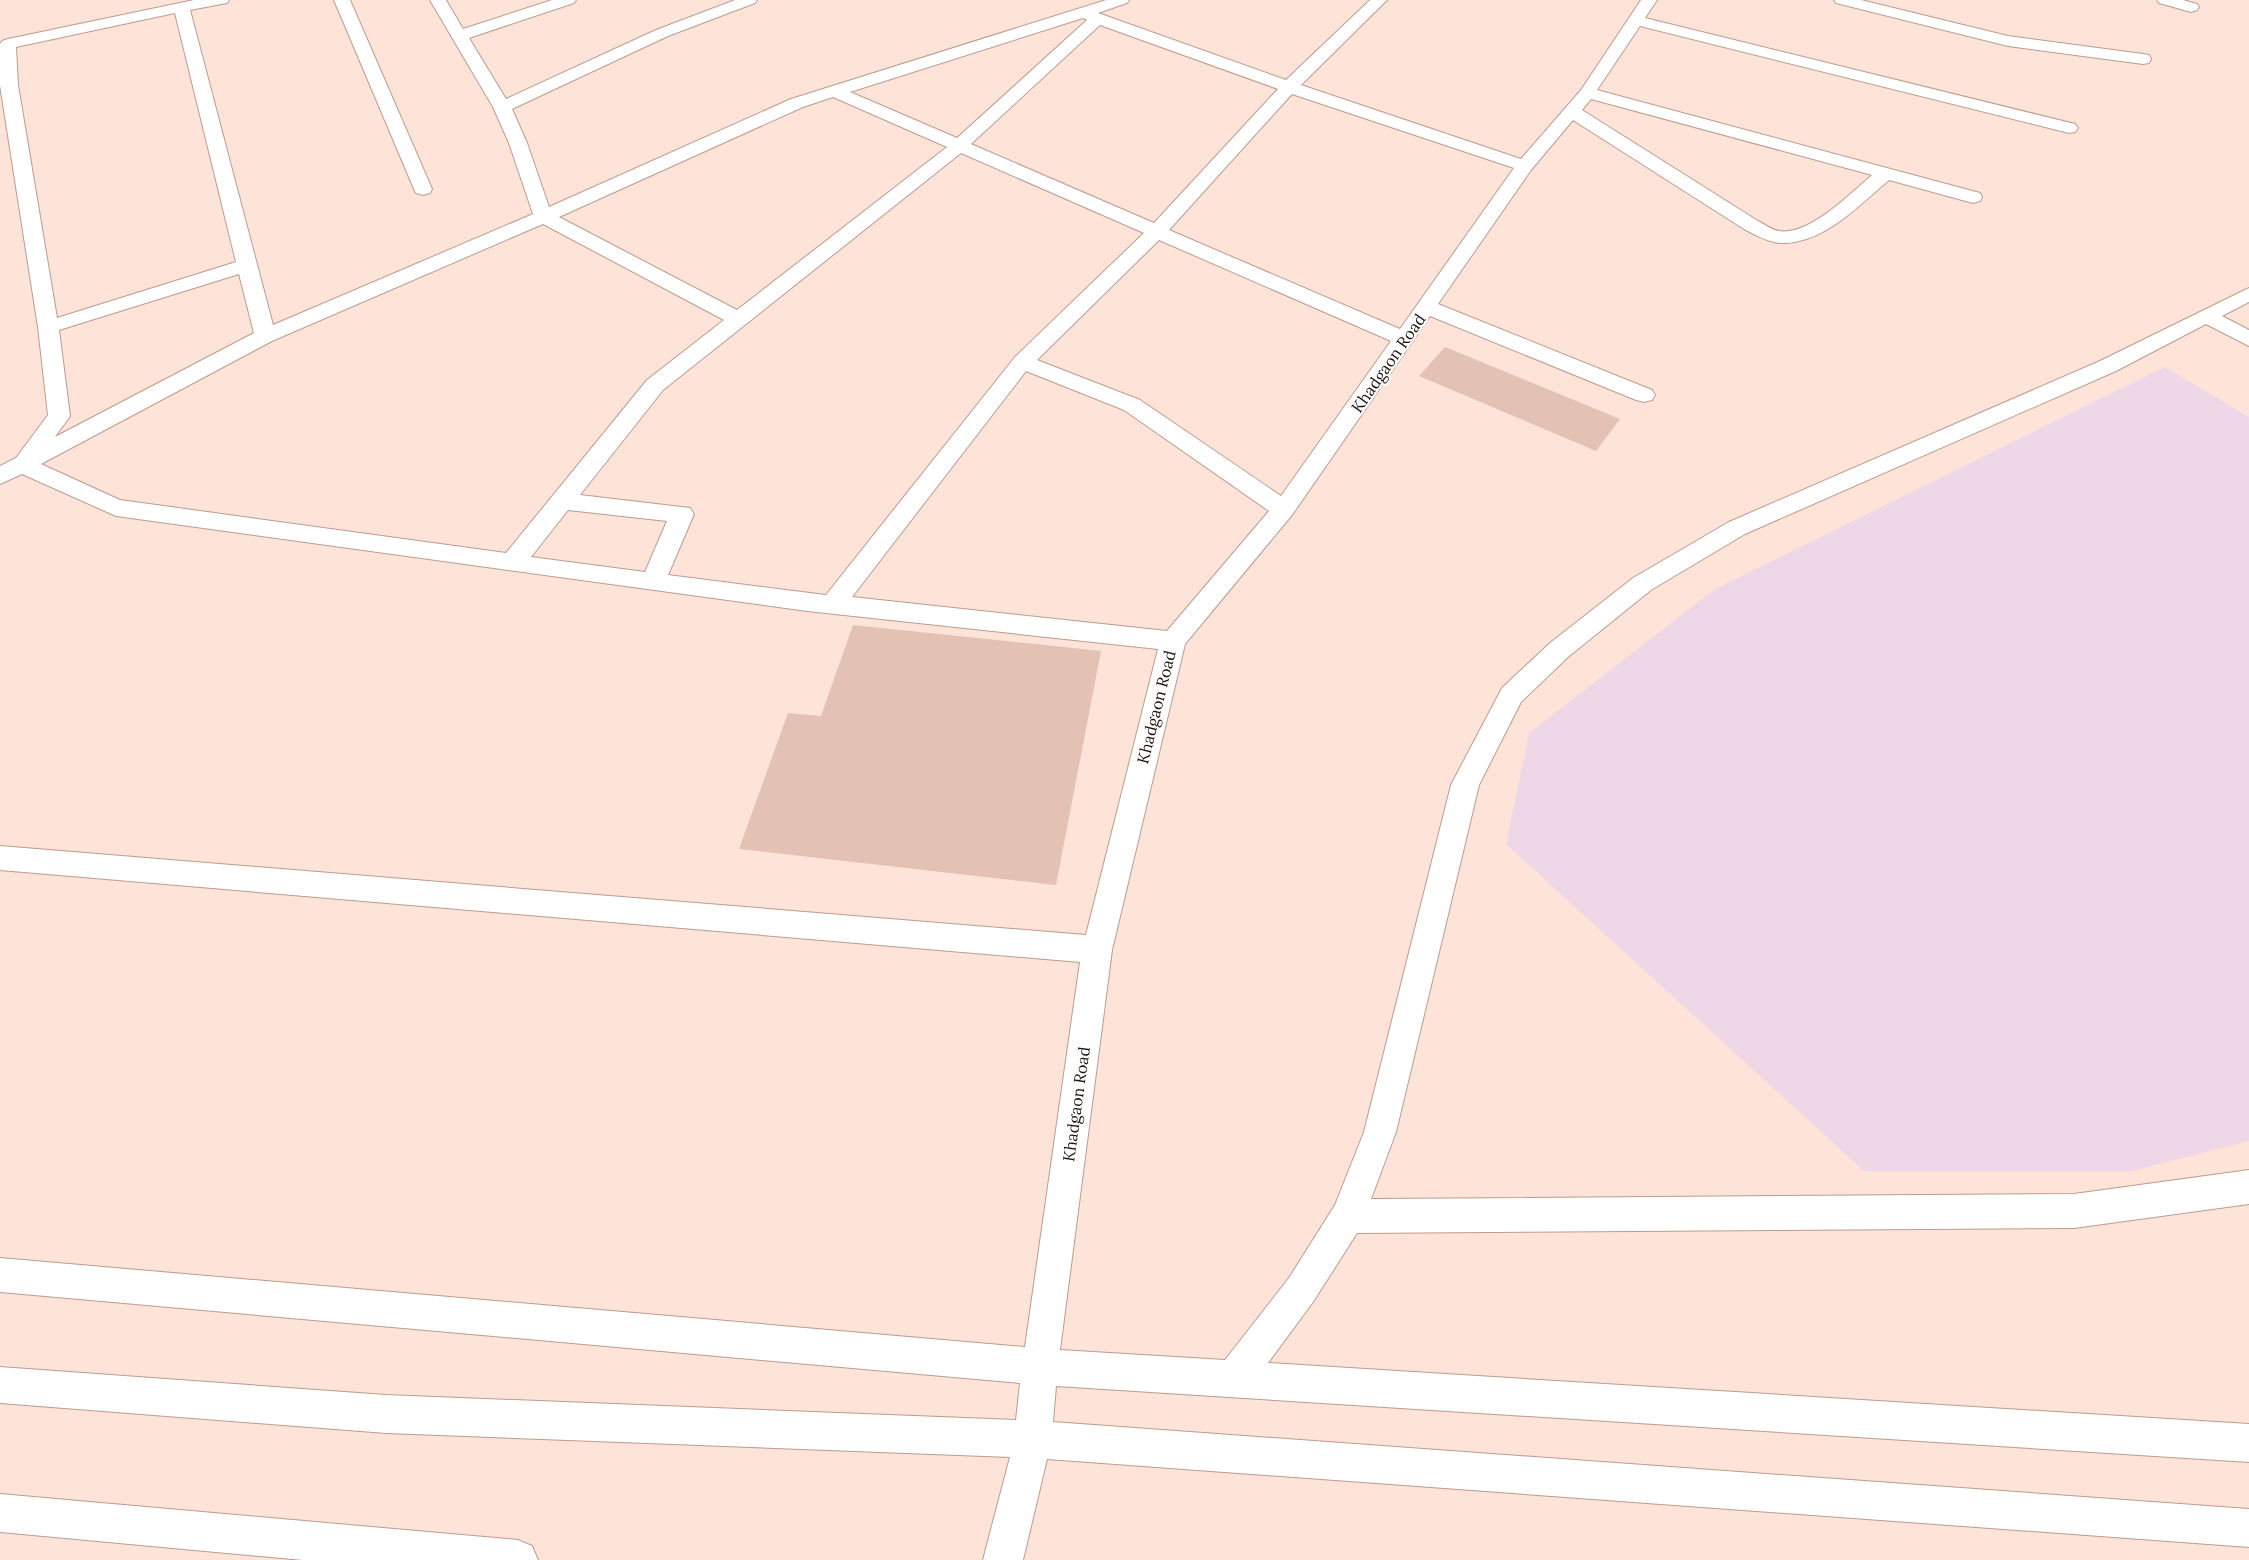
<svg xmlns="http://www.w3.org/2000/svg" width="2249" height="1560" font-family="Lora,serif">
  <rect width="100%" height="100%" fill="#fee3d8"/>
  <!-- education -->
  <path fill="#eed8e7" d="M2165,367l84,50v724l-117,30h-268l-358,-327 23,-111 186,-144z"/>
  <!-- building -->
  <path fill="#e3c1b4" d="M1445,347l175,72 -24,32 -177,-75z
    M853,625l248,26 -45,234 -317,-36 49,-136 33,3z"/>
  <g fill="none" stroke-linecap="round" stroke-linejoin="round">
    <!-- minor casing -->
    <g stroke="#bb9c8e" stroke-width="2">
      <path id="minor" d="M194,0h35l-2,3 -37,7 83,315 260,-111 -24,-71 -16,-36 -63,-107h16l17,29 89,-29h24l-2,3 -105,35 37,61 150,-69 79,-30h22l-2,3 -87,33 -156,73 15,34 22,64 242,-108 315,-99h23l-2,3 -29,10 188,67 84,-80h17l-86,85 220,74 60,-69 60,-90h16l-12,18 430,106 3,4 -3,4 -6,1 -429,-107 -43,64 383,103 2,4 -2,4 -7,2 -84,-23c-30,25 -66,65 -109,63 -12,-1 -25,-8 -36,-14l-171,-109 -42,50 -93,134 214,86 3,5 -3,5 -8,2 -8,-2 -206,-84 -138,199 -107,129 -73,306 -52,400 165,10 64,-82 46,-73 29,-73 87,-347 51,-97 48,-45 83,-65 96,-56 371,-161 149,-73v14l-27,14 27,14v16l-43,-22 -90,47 -371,163 -94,56 -83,67 -47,45 -42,83 -83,347 -25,67 703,-5 175,-24v34l-175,24 -717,5 -44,69 -45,61 981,61v38l-1193,-76 -3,36 1196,87v38l-1202,-88 -24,101h-40l27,-103 -624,-24 -386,-30v-36l386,28 630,25 4,-37 -1020,-91v-34l1025,89 55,-385 -1080,-92v-24l1086,89 72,-286 -351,-38 -691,-95 -94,-42 -22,10v-18l16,-8 32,-43 -10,-88 -38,-242v-41l2,-3 6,-2zM175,13l61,249 -179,56 -39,-233 -2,-38zM1083,18l4,2 -130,118 -107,-46zM1100,25l178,64 -124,134 -183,-79zM1292,94l222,74 -114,161 -231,-99zM833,97l114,50 -210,163 -178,-93 244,-110zM1591,99l281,76c-21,18 -63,61 -93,56 -7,-1 -15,-7 -21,-10l-176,-111zM961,153l183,80 -129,124 -189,238 -158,-20 26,-61 -4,-6 -110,-13 83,-105zM543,224l181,96 -77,60 -141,173 -386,-53 -79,-36 231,-123zM1159,240l232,101 -110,155 -141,-96 -103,-40zM239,274l15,59 -199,104 15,-21 -11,-86zM1026,371l98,39 145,101 -102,120 -315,-34zM568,510l99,11 -22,51 -114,-15z
        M334,0h16l82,189 -2,4 -7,2 -7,-2 -2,-4z
        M1834,0h27l147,36 135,18 6,1 2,4 -2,4 -6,1 -135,-18 -172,-43z
        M2157,0h26l14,4 2,3 -2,3 -6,2 -32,-9z
        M0,1494l518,46 14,6 6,14h-235l-303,-28z"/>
    </g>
    <!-- minor -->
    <use href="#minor" fill="#fff" fill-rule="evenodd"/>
  </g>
  <g text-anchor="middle" stroke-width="4.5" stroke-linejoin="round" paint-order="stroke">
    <!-- street labels -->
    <g font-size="16" fill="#1d120d" stroke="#fff">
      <text transform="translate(1388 363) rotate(-55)" y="6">Khadgaon Road</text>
      <text transform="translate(1156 707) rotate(-76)" y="6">Khadgaon Road</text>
      <text transform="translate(1076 1104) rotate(-82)" y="6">Khadgaon Road</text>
    </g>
  </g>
</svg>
